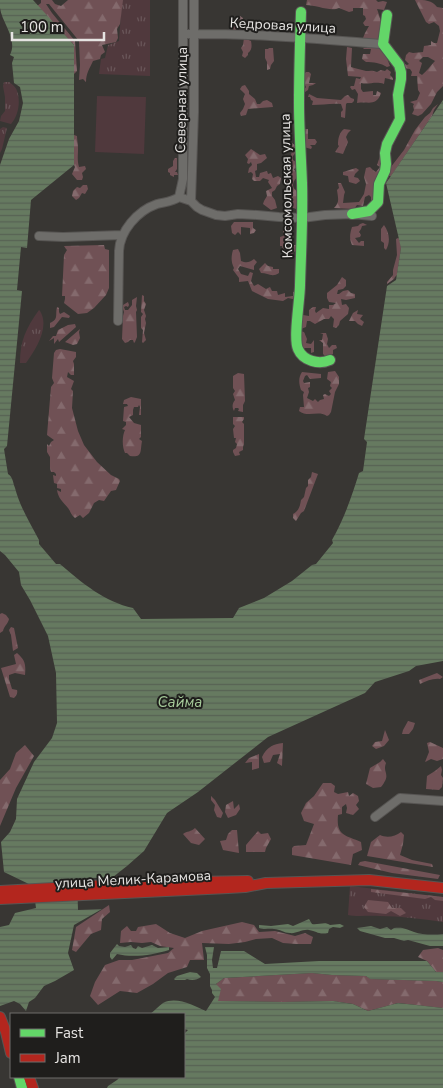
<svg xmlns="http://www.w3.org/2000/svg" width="443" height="1088" font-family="'Nunito Sans',sans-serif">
  <defs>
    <pattern id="grass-tufts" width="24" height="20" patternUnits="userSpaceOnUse" patternTransform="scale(1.25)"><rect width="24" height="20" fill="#50393d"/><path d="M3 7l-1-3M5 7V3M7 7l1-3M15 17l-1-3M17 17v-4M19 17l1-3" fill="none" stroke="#695659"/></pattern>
    <pattern id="forest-firs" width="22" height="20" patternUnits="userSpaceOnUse" patternTransform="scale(1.25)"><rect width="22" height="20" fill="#705155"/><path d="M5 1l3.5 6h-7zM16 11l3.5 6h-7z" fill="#846a6d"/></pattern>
    <pattern id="water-rules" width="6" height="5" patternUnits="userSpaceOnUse" patternTransform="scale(1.25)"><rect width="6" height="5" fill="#667a60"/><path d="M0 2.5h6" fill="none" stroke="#576253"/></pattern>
  </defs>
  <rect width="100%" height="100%" fill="#383633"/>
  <!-- grass -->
  <path fill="url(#grass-tufts)" d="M122,0h28v76l-51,-2 2,-15 4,-1 3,-13 11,-4z
    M4,82h5c3,2 7,5 8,9 4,11 1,25 -6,33l-11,-3 1,-5 4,-5v-14l-2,-11z
    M3,127l4,1 -5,21 -2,4v-24z
    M39,310l1,1c10,16 -4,38 -14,52h-6c0,-22 6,-35 19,-53z
    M350,886l93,11v25c-21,-3 -42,-6 -63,-6 -11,-1 -22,1 -32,-1z"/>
  <!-- forest -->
  <path fill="url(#forest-firs)" fill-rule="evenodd" d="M41,0h11l3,4 6,2 7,-6h55l-3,24 -3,5 1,9 -2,4 -14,3 3,7 -4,3 -1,4 -7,2c-3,7 -7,12 -7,21l-3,-3 -4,1 1,-15 -1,-24 -30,-37h-3l6,9 23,28 2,30 -3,3v-29l-37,-39 4,-3z
    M307,0h69l2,2 5,-1 4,1 -3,8 -7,-1c4,11 6,18 3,30l-5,2 -12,-3 2,-5 4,-7h-4l-2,-3 3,-4 -1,-3 -2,-1v-7h-10v3l-4,1 -10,-4c-8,4 -23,-3 -33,-3z
    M415,0c10,0 17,0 22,7l6,1v78l-6,6 -6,12 -9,10 -4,2 -6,-2 2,-4 -1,-4 1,-2 -4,-2 7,-2 3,-7 -2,-3 -1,-14h-6l1,-4 -2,-3 -6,-1 -1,-5 4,2 2,-1 -4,-4 1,-5 3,-3 4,1 10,-1 1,-6 7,-1v-4l3,2h3l3,-12 -1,-5 -5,-4 -5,2 -3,-2zM423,57h5l7,4c-5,5 -8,10 -13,14l-3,-2 3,-10 -3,-2z
    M240,16l3,2v5l-3,1v5l-5,1 -3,-1c-1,-8 1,-11 8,-13z
    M244,38l7,3c1,5 1,9 -3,12v2l-3,3 -3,-2 1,-4 -2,-4 2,-3z
    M347,47l5,1 -1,19c4,1 10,3 15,4 4,0 6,-1 11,1l4,-2 4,1 2,-2 4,3 -1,3 3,3v2l-8,-2 -1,6c-9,-3 -15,1 -23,-1v6l2,3 10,-1v4h3l1,-4 4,2c-5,14 -12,8 -24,10l1,-9 -3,-5 -3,1 -2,-3 1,-1h3l2,-8 4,1 1,-2 -13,-1 -2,-17z
    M269,48h4l1,13 -3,4 -1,4 -3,1v-8l-2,-4v-9h3z
    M364,48h19l7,18 -3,1c-6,-4 -14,-5 -21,-5l-4,-3 1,-5h7l1,-5h-8z
    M306,72h3l2,2 -2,9h7l-3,2 -4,1 -1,4 -3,2 -1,-2 2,-3 -2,-4v-9z
    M245,85l4,6v3l6,5 2,5h3l3,-3 4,-1 5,3 1,4 -25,2 -2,6 -5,1 -1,-3 3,-4 2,-5 -2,-5 2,-5 -5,-5 2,-3z
    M309,94l8,4 24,2 4,-4 3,-1 3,3 3,1v2l-2,2h-5l-1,1 -1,14 -4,-1v-5l2,-2 -2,-6c-10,-1 -19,1 -29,1l1,-4 -2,-1 -1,-3h-2z
    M438,104l-4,6 -2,6 -41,60h-3l-1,-4 17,-22 11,-20 10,-13 5,-4 3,-5z
    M305,129h3v10h7l2,3 -2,3h-5l2,2 -1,2 -7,-2z
    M344,129l7,1 -3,3 -2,4 2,5 -5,12 -8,-2 4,-6 -1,-1c0,-6 1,-12 6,-16z
    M74,135l3,1c0,4 1,8 1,13 0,7 -1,11 1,18l6,-1 1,3 -4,4 1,4 -1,3h-5l-5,-6 3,-7 -1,-2z
    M292,143l4,3 1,5 -4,5v4l3,2 2,5 -4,2c7,11 0,7 -1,16 0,4 3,4 4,7 2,6 1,13 -1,17 -12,-5 -10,-11 -10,-22 0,-5 0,-8 2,-13h3l1,-8 -3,-3 3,-12z
    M251,149l9,6 5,-1 2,4 -6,5 -4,1v6l-2,1 1,6h3l1,-4 7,-2 1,3 3,-1 2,5 5,-2 3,2 -1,6 -3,2 -2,4 -3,2v4l3,4 2,8 -6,2 -8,-6 1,-3 3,-5 -1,-5 6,-3 -4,-6 1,-2 -6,-2 -3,3h-6l-2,-2 1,-5 -2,-2 -3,1 1,-5 3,-3 -1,-3 -2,2 -2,-1 1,-4 -3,-4z
    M380,156h2c4,11 -5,22 -8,33 -1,3 1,8 0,12l-3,2v-6l-2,-2 -4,2 -2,9 -6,-1 -3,4 -20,-1c6,-6 4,-10 3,-18l2,-2 -1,-5h3l4,9 -1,3 -1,8 16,-1 5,-8 2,-10 -2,-7 2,-9 4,-1 3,3 3,2 4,-5 -3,-2z
    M175,158h2v11l-2,3h2l1,3h-4v2l-4,-2v-2l-2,-1v-3l5,-3v-5z
    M356,168l3,2 -4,4 -1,3 4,1 2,3 -4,3 -7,-2 -1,-6 -5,-1v-3c5,-1 8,-3 13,-4z
    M83,185h4l1,4 -3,5 -3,-1 -3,5 -3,2 -4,-4 1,-5 4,-4 3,1z
    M234,222h19v6l3,2 -2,3 -4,1v-6l-9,-1v8l-3,-3 -3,3 -3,-2 -1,-7z
    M363,223l4,2 -5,1 -1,3 -2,3 2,3 -1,2 -5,1 4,5 2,-2h3v5l-12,-1c-3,-6 -2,-12 0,-18l6,-1 2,-2z
    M384,225c5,7 7,16 2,25l-2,-2v-5l-3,-2v-12z
    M290,226l3,4 -2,3 2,4 -1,3 -3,-1v2l2,1v3h6l-1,6 -3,1 -2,6 -4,1 -3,-4 -2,-9h-2v-9l3,-1v-5l2,-4z
    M398,238l2,1 1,9 -4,27 -2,2 -1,2 -7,5v-2l6,-7v-5l4,-15 -1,-16z
    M104,245l1,4 4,1v38l-3,7 -12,13 -7,5 -9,1 -14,-11 1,-4v-3h-3l2,-41 3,-5 -1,-1 -2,-3z
    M238,249l2,4 1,8c5,2 8,2 13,-2l3,3 -3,4v4l-14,-4 -2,3 3,5 7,2 2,-4 3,1 -2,8 3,5 4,-2 8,5 4,-2 2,4h5l1,4 7,-2v4l8,-1v-4l3,-1 1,8h-4l-5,-1 -5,3 -15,-2 -16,-8 -4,-10 -9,1v-4l-6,-8 1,-2c-3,-6 -3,-11 -1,-18z
    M265,263l3,3 5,1v2h6v4c-7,5 -11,0 -18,0l-2,-4z
    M342,277l4,3v6l-3,3 -5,1 -1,4h2l4,-3 5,-1 3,3 4,1v4l-9,2 -5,-1 1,6 4,-1 3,4 -1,6 -8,7 -1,4 -3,3 -3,-1 1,-8 -3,-3 -2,3h-5l-9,5 -5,-3h-3l-1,6 -5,2 1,-11 1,-3 6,1v-6l4,-3h3l-1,4 1,2 7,-5 6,1v-4h4l3,-2 -7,-1 -2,-4v-5l10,-8z
    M142,295l2,1v5l2,3 -2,6 2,6 -1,3 1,4 -2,10 2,7 -3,3 -1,-1 1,-12 -2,-2v-11l2,-3 -2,-2z
    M137,297l-1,9 1,4 -1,2 1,25 -2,5 -1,1 -1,-3h-3l-2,2 -3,1 -3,-4 1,-23 1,-4 -1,-3v-4l5,-3 1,3 -1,2 -2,-1 -2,1 1,3h3l4,-5v-5z
    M57,307l2,1v4l1,2 4,-2 6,4 -1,2 -7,-1 -8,10 -4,1v-5c9,-4 5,-8 7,-16z
    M358,310l-1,4 6,1 -3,4 4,3 -2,4 -4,-2 -3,-3h-6l4,-8z
    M75,324l1,3 -17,15 -1,-3 -4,5v-6l-5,3 4,-5h3l2,-6 10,-5z
    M80,329l-1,3 1,6 -3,6 -4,1 -8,-3z
    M300,331l4,1 3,7 -1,4 5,1 3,-4v12l-3,1v-5h-8l-1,6z
    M323,333h3l2,6 -1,5 2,4 3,-3h4l1,3 -4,2v4l-7,3 -3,-3v-11l-4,-3h3l1,-6h-3z
    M60,349l16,3v5l-3,4 1,3v11h-3l-3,-3 -1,5 7,4 -3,8 2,2 -1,17 6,23 6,14 13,17 14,13 8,4 1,2 -4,9 -5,1 -7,10 -5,-1 -5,3 -5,10 -6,5 -3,-3 -5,3c-4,-3 -4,-6 -7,-10 -5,-6 -10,-10 -11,-18l4,2v-3l-4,-1v-4l-3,-1 -1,-8 3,1v-2l-2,-2h-3l-1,-4v-11l-3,-5v-8l2,2 2,-4 3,-2 -7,-5 4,-48 3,-4 -2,-5 2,-25 2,-3z
    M335,371l4,6v7l-4,8 -4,20 -2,3 -2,1c-9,-6 -19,2 -28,-5l1,-4h4l-1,-12 1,-3 -3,-2c-2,-6 -3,-12 1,-18l19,2v4l-11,1 -3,-4 -2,1 -2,5 1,2 6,-1v5l-2,1 1,4 -2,6 6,3 2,-2 3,3 2,-2 4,-1 -1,-4 2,-1 4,2 2,-2 -2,-3 3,-3 -2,-2 1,-4 -4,-3 1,-7z
    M238,373l6,1 1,27 -2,4v7l-5,-1 1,-2 -1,-1h-3l-1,3c-2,-4 -2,-7 1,-11l-2,-6 2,-3 -2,-3v-12z
    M131,397l10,2v16h-2l1,-8 -1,-2 -1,2h-4l-1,3v5l-4,2 5,6 7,2v12l-2,2 3,2c-2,10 1,17 -12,15l-3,-3h-2c-3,-6 -3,-17 0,-23l-3,-1 4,-4v-3l-3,-1 1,-14 4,-1 -1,-2h-4l1,-4z
    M233,417h11v2l-2,3 2,2v20l-1,3v3l-4,2 1,3 -5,1 -2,-4v-2l3,-2 1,-4 -2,-2 1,-4h-2l-1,-9 2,-3 -2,-2z
    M312,472l6,2 -14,37 -3,2 -5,8 -3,-3v-4c6,-3 7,-8 8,-14l3,-3 2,-9 2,-2v-6l3,-3z
    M2,613l4,2 3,4c-1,5 -5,7 -6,12l-3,2v-19z
    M11,627l3,1 4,20 -5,3 -2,-16 -2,-5z
    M17,653c8,7 9,11 8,22l-10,-2 -6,2v4l3,10 5,1c1,3 -1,6 -3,8l-4,-1 -9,-29 15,-4 -2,-9z
    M437,673l6,4 -3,2c-7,-1 -13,2 -20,5l-1,-4z
    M408,721l7,2 -2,6 -4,5h-7l1,-4z
    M385,730l4,10 -5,6 -8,3 -4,-3 3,-4 7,-1z
    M430,742l13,6v11l-6,2 -6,-2 -6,3 4,-10 -2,-9z
    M283,743l-1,23 -5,-3 3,-9 -7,1 -3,7 -6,1 -2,-6c5,-10 11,-13 21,-14z
    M25,745l9,11 -18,32 -16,38v-46l10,-11 6,-16z
    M259,754v14l-7,2v-8l-7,1 4,-5z
    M383,759l3,4c-4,11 6,10 -5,24l-8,1 -7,-4 4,-16 10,-6z
    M441,766l1,4 -1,5 2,3 -1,9 -3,3 -13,-1 1,-13 8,-5z
    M323,783h8l4,3 -1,6 4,2 10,-2 1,4 4,-3 5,3 1,5 -3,4 3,4 -6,6 -7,-2 1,-5 -1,-4 -4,3v7l-4,1c-2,21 7,20 23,27l1,8 -9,4 -2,11 -59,-10v-7l2,-2 12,-1 8,-21 -10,-3 -3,-8 5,-10 8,-7z
    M211,796l4,4 8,13 -2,5 -4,-1 -3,-7 1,-5 -4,-5z
    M233,801l1,8 5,-5 1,5 -4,6 -8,3 -3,-6 1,-7z
    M195,828l10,11 -6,6 -8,-2 -8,-9c4,-3 8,-2 12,-6z
    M232,830h5l2,23 -16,-3 -3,-9 6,-1 2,-6z
    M258,831l3,3 7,-1 3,6 -5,9 -1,4h-19v-7z
    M401,832l3,3 -1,9 -3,11 12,5 20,4 1,3 -66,-11 4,-14 9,-7c6,3 15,2 21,-3z
    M365,861l75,14 -2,4 -46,-6 -34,-8 2,-3z
    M371,889l72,8v4l-8,-1 -4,-3 -6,2 -54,-7z
    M368,900l20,2 4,6h9l5,5 -6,3 -9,-5 -5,3 -18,-2 -4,-5z
    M109,905l1,7 -8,7 -1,11 -10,4 -15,18 -4,-2 4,-23z
    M242,922l12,3 5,7 16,-1 20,5 10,-3 8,4 -2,7h-15l-13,-1 -11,-5 -16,1 -11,3 -16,2 -27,-1 2,17h-14l-3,7 -19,6 -15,11 -16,9 -17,-2 -22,14 -8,-9 5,-14 10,-17 14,-5h13l36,-7 6,-5 -14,-2 -9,-4 -9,1 -11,-1 -11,1 1,-12 6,-5 4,5h5l2,-4 18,-3 14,9 15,5 17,-7z
    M438,948l5,2v22h-7l-9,-11 -9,-4 5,-7z
    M312,973l20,2 34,1 5,3 65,2 7,1v26l-45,-5 -30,8 -15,-7 -20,-3 -50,1 -65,-1 -2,-17 8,-6z"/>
  <!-- pitch -->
  <path fill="#50393d" d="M97,96l49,1 -2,57 -49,-2z"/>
  <!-- water -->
  <path fill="url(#water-rules)" d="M0,0h33l41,45v120l-43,35 -4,48 -6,-1 -4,43 5,1 -15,155 -3,3 4,25c5,3 5,9 7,14 5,19 15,35 24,52v4l17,20h4c22,19 45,38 73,44l8,11 92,-1 6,-10 25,-10 28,-17 20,-16 4,-1 17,-21 -1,-3c12,-21 20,-44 27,-67l4,-2 4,-29 -3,-3 23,-153 9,-6 5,-32 -15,-65 57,-83v561l-27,5 -7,5 -34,11 -10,11 -97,44 -70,55 -31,21 -23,38 -17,15 -14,11 -36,2 1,31 24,-1 -28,16 -6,28 6,17 -19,11 -11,5 -9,12 -6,4 -3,9 -6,-7 -6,-3 -14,5v-79l9,-2 6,-12 21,-5 -3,-22 -29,-14 -3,-30 9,-10 6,-13 1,-20 17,-37 18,-24 5,-15 -1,-50 -8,-37 -18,-36 -9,-15 -2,-13 -14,-17 -5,-4v-386l9,-26 10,-18 4,-18 -3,-16 -6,-4 -2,-20 2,-6 -4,-2c8,-16 -8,-32 -10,-47 0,-3 0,-5 0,-8z
    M309,919l3,5c7,1 13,-3 18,1l10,-1 4,2 -4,2 -7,-1 -4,2 -1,4c-10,2 -11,-2 -19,-3 -7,-1 -13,4 -19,3 -6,0 -10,-4 -16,-4 -5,-1 -9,1 -15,-1v-3l12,1 17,-2 5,2z
    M371,926l9,3 7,-2 4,3 3,-2c10,-1 11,1 20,4 8,3 20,3 29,2v12h-13l-22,-6 -4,1 -10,-3h-9l-25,-7 -3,-3z
    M117,944l2,2 6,1 6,-2 2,3 3,1 2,-3 4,2 10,-3 6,3 11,-1v3c-16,5 -36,8 -52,4l-5,6 -2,-3v-4z
    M205,947h9l-2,13 1,8h4l4,-17h23l21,13 54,-3h108l9,11h7v10l-7,-1 -66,-2 -4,-3 -34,-1 -20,-2 -88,5 -8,6 5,5 -3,12 65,1 50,-1 20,3 15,7 30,-8 45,5v80h-336l1,-2 9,-6 3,-3h64v-43l4,-4 -4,-1v-15h-34c4,-3 9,-8 13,-11 14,-7 31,3 43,8l9,-14 -3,-4v-3l-2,-4v-12l-3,-6v-13z
    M190,972l7,1 4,4c-4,3 -9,4 -14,2l-2,1h-10l-1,-1 3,-3z"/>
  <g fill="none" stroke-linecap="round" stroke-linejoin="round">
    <!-- street casing -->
    <g stroke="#575553" stroke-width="10">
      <path id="street" d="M183,34c67,-1 133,5 200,10
        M179,197l12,4 6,6 5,3 14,5 9,1 13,-2 19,1 22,2 23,1 23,-3 27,-1 20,2
        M179,197l4,-18v-179
        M191,201l3,-89v-112
        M39,236l24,1 59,-2
        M118,321l1,-70c1,-20 18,-40 38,-47 7,-2 15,-2 22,-7
        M375,817l25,-19 43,3"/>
    </g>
    <!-- fast casing -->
    <g stroke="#575553" stroke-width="12">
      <path id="fast" d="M301,12c-1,30 -2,61 -2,91 0,27 2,53 3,80 1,34 -1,68 -2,102 0,15 -7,53 -2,64 5,12 21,16 32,11
        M352,214l17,-3 9,-9 1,-18 6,-13 1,-7 -1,-11 2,-9 13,-25 -2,-24 3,-16v-7l-2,-7 -16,-21 4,-29
        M19,1077l3,11"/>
    </g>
    <!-- jam casing -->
    <g stroke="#575553" stroke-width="12">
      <path id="jam" d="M0,891l143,-8 105,-2
        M0,899l228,-11 17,-1 21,-4 103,-3 74,8
        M0,1017l6,15 5,21
        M29,1077l4,11"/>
    </g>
    <!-- street -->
    <use href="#street" stroke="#6e6d6a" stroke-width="8"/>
    <!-- fast -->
    <use href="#fast" stroke="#63d668" stroke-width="10"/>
    <!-- jam -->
    <use href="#jam" stroke="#b3261e" stroke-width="10"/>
  </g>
  <g text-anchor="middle" stroke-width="4" stroke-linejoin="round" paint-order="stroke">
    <!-- street labels -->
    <g font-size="14" fill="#e6e4e2" stroke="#1f1e1c">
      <text transform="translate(283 25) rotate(3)" y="5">Кедровая улица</text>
      <text transform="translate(181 100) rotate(-89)" y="5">Северная улица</text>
      <text transform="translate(286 186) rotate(-91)" y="5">Комсомольская улица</text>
      <text transform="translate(133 879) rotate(-3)" y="5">улица Мелик-Карамова</text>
    </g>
    <!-- water labels -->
    <g font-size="15" font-style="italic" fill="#a6cb9a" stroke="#1f1e1c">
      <text x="180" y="707">Сайма</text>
    </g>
  </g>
  <!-- legend -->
  <rect x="10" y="1013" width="175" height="65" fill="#1f1e1c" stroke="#6f6d6b"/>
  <rect x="20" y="1029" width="25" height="8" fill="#63d668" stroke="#6f6d6b"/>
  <text x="55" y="1038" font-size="15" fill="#e6e4e2">Fast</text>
  <rect x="20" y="1054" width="25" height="8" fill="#b3261e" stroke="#6f6d6b"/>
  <text x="55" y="1063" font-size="15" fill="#e6e4e2">Jam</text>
  <!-- scale -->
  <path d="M12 32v8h92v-8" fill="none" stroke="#e6e4e2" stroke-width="2.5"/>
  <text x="20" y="32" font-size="15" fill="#e6e4e2" stroke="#1f1e1c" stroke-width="4" paint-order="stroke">100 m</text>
</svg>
